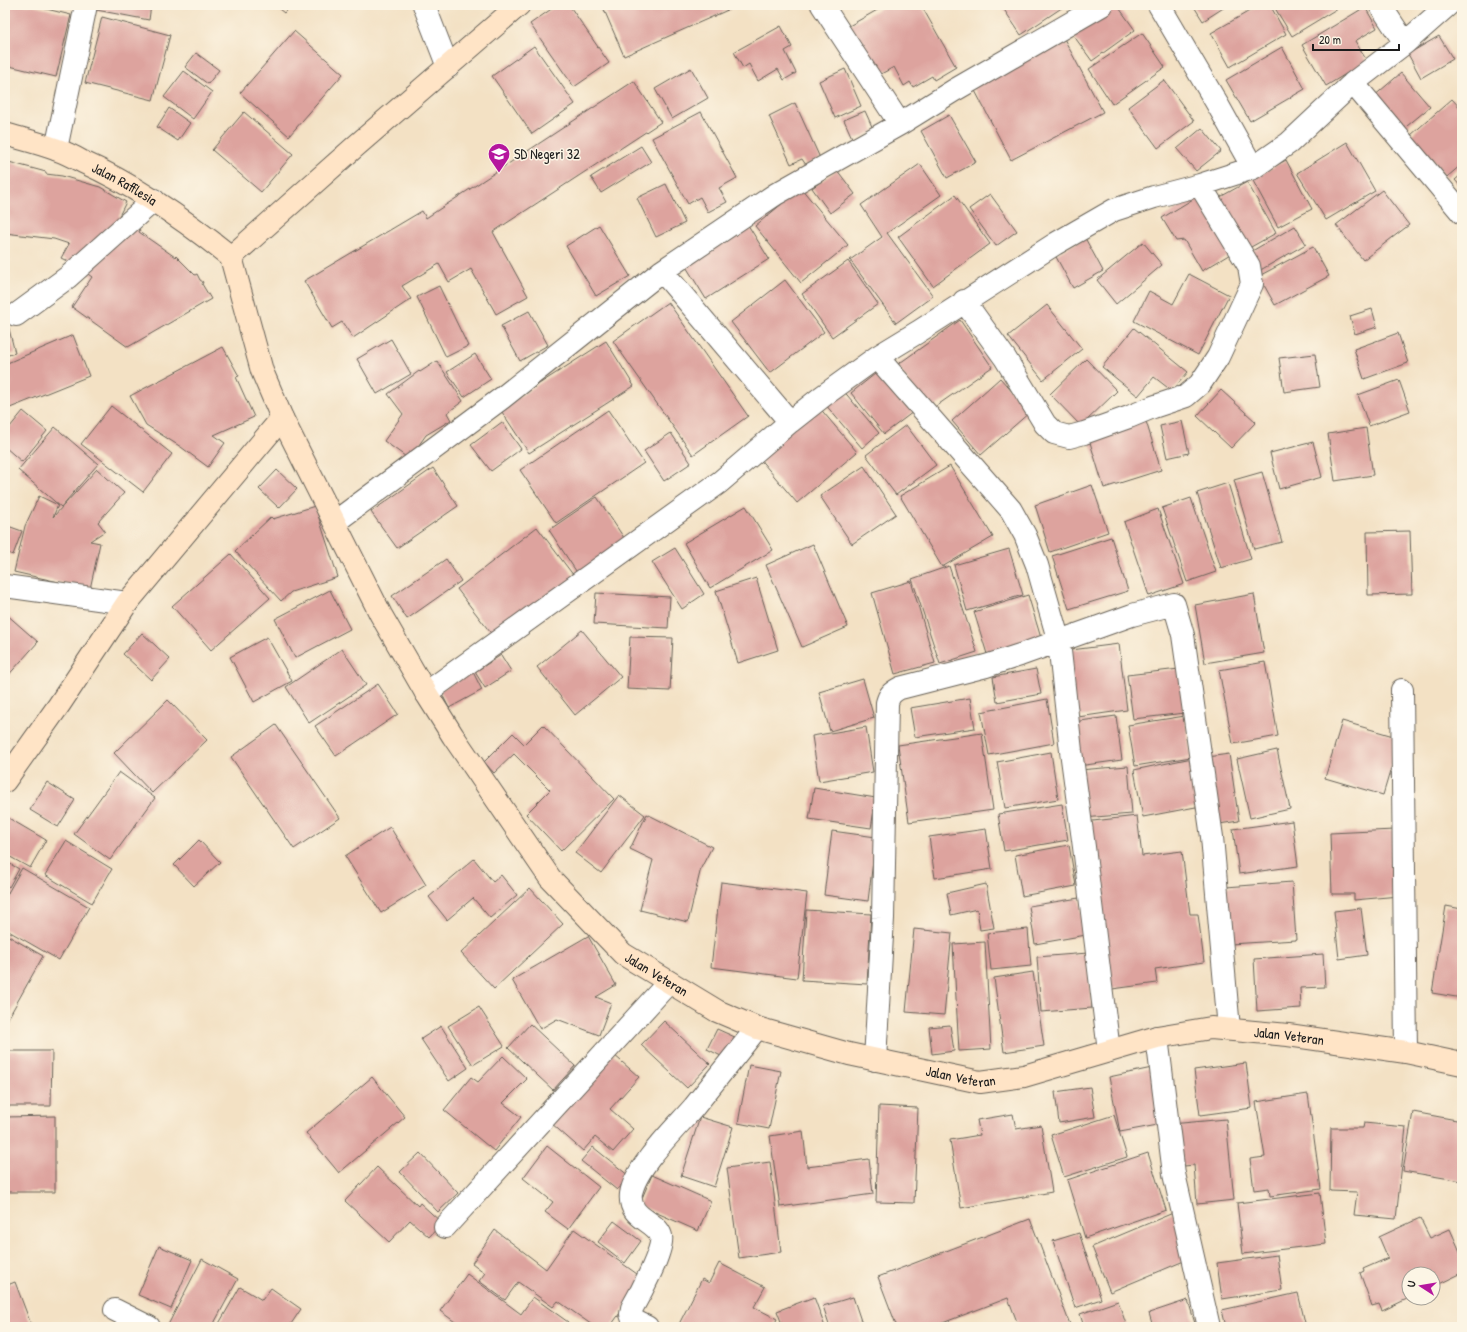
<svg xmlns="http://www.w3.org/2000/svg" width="1467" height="1332" font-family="'Patrick Hand',sans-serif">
  <rect width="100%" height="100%" fill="#fcf5e5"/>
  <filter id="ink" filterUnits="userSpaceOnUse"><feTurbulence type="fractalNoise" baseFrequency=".025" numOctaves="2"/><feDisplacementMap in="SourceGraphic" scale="8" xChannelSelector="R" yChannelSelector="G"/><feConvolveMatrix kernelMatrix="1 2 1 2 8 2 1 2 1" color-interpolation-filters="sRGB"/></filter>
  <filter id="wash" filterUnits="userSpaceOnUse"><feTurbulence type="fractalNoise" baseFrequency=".012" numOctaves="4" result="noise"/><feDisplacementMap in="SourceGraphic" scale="16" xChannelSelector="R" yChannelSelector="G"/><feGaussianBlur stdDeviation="0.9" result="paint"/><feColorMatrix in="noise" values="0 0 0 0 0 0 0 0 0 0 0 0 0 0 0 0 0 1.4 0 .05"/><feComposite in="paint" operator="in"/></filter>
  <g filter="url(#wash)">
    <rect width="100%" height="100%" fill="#f3e1c4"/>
    <g id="blocks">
      <!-- building -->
      <path fill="#dda39e" d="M5,5h25l41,10 -15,62 -51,-12z
        M92,5h59l-2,15 -58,-11z
        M274,5h17l-7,8z
        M557,5h12l40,58 -35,24 -44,-63z
        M602,5h137l-115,51z
        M886,5h35l35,62 -22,13 -2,-4 -19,11 -3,-5 -6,4 -10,-19 -15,8 -30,-49z
        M1001,5h65l-45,30z
        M1109,5h8l18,25 -43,31 -21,-29z
        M1193,5h35l-25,16z
        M1260,5h10l16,29 -56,33 -19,-34z
        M1273,5h70l-51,31z
        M1365,7l12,21 -22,13 12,20 -41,25 -24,-41z
        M102,17l68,18 -17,65 -68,-17z
        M781,26l11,21 -7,4 11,22 -12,7 -6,-11 -20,12 -9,-17 -6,4 -9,-16z
        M294,31l49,43 -54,62 -49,-43z
        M1142,33l23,34 -53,37 -23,-35z
        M1062,35l41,77 -92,48 -40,-77z
        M1439,36l14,23 -32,19 -13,-24z
        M534,46l41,58 -43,30 -40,-58z
        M1282,47l23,42 -55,32 -24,-41z
        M196,53l23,17 -11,14 -23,-17z
        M691,68l17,30 -36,21 -17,-30z
        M845,69l16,37 -26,12 -16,-37z
        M184,71l28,21 -19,27 -29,-22z
        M1401,73l29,34 -29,24 -28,-34z
        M1164,80l30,41 -36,27 -30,-41z
        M634,81l27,41 -168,110 35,64 -32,18 -25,-45 -22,13 -10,-18 -37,22 9,13 -58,39 -11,-16 -10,6 -28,-47 118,-70 4,7z
        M1452,99l10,11v54l-15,13 -36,-42z
        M795,103l25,55 -14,7 -4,-6 -11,5 -22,-48z
        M169,108l21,15 -12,18 -21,-14z
        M865,111l9,20 -21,9 -9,-20z
        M244,112l49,42 -32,38 -49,-42z
        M701,112l36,66 -18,10 8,14 -19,10 -8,-15 -12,7 -36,-66z
        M949,115l27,47 -29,16 -26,-47z
        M1202,128l19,23 -25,20 -19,-22z
        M1347,142l28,49 -49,29 -29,-47z
        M641,146l10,16 -50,31 -10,-16z
        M1286,160l26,49 -34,18 -26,-48z
        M5,161l41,11v2l16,2 38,11 26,15 -7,14 21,14 -1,2 36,25 1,-1 19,19 2,-1 3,6 3,2 -1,2 9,15 -83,48 -56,-40 20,-30 -8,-6 1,-1 -24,-12 8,-14 -15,-5 -49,-6z
        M920,164l21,31 -54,38 46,63 -37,27 -46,-63 32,-23 -21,-32z
        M837,170l18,24 -25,19 -18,-25z
        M1462,174v14l-7,-8z
        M1247,182l29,51 -34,19 -29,-51z
        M666,184l19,39 -29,14 -19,-39z
        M801,188l47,57 -47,38 -46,-57z
        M1382,190l27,35 -46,35 -27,-35z
        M990,194l27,37 -21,15 -27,-37z
        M955,195l35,49 -57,42 -35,-49z
        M1198,196l34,57 -30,18 -18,-31 -8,1 -14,-23z
        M599,225l31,51 -34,20 -30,-50z
        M748,225l21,34 -63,40 -21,-34z
        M1295,226l11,18 -49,28 -10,-18z
        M1085,238l18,33 -30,17 -18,-33z
        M1143,242l19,23 -46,39 -19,-24z
        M1313,247l16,29 -54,29 -16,-29z
        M848,261l30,43 -46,33 -30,-43z
        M1189,274l40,21 -31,60 -64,-34 15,-30 24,13z
        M785,280l39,52 -54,41 -39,-51z
        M439,286l29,60 -22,11 -29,-60z
        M668,302l80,114 -55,39 -80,-114z
        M1047,305l35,44 -39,31 -35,-44z
        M1372,309l5,18 -22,7 -5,-18z
        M529,311l19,34 -28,16 -19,-35z
        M5,313l10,40 -10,3z
        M960,320l32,47 -63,44 -32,-46z
        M1134,328l54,44 -16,19 -18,-14 -16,19 -36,-29z
        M1398,333l10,30 -44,16 -10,-30z
        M73,335l16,41 -84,34v-46z
        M391,339l20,35 -34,20 -20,-35z
        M606,341l28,45 -105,67 -29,-44z
        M223,347l16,29 -3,1 18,40 -40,18 11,8 -17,24 -27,-20 -35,-22 -16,-29z
        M475,354l16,25 -27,18 -17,-25z
        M1315,354l5,33 -36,5 -5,-34z
        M1086,359l31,32 -36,35 -31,-32z
        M437,361l26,40 -16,12 4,7 -25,15 -17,24 -25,-18 19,-27 -15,-20 31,-23 1,1z
        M880,370l33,42 -29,22 -33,-41z
        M1000,378l30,34 -49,43 -29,-34z
        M1399,380l11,31 -41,15 -11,-31z
        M842,389l37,44 -17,15 -37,-44z
        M1221,390l35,32 -25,26 -34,-32z
        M111,406l61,48 -29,38 -62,-48z
        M818,406l39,46 -60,51 -39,-46z
        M608,410l36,53 -88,60 -36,-53z
        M23,411l24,20 -25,31 -17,-15v-14z
        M1145,418l16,52 -57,18 -16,-52z
        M1182,421l7,32 -22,5 -7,-32z
        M502,422l19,27 -30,22 -20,-26z
        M906,425l30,40 -40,30 -30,-40z
        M55,427l43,37 -37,43 -43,-37z
        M1366,428l7,47 -38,6 -7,-47z
        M671,433l20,30 -27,18 -20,-30z
        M1313,442l9,35 -43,12 -9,-36z
        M864,466l32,48 -44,30 -32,-48z
        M950,466l43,71 -51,30 -42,-71z
        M433,468l25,38 -61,42 -26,-36z
        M97,469l27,24 -26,29 7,9 -15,10 10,2 -10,46 -76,-17 11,-46 14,-30 19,9 -5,12z
        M277,470l20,19 -18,19 -20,-19z
        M1262,472l20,70 -28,7 -20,-69z
        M1228,483l23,76 -30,9 -24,-75z
        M1092,485l16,47 -58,20 -15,-47z
        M597,497l29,44 -48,33 -29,-44z
        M1191,498l25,74 -29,10 -25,-74z
        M315,506l23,71 -47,15 -10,9 -46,-50 36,-34 2,2z
        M746,506l27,44 -63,38 -26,-45z
        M1158,509l26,75 -35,12 -25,-74z
        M5,525l17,6 -9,24 -8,-3z
        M537,527l40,53 -80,61 -40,-52z
        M1410,531l2,63 -44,1 -1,-63z
        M1111,537l17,54 -59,18 -17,-53z
        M813,544l35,83 -46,20 -36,-82z
        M675,548l29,46 -22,15 -30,-47z
        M1009,549l14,46 -56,16 -13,-46z
        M231,554l39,44 -59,52 -39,-44z
        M446,559l15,22 -54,38 -15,-23z
        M949,566l28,86 -37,12 -28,-85z
        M756,578l22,72 -40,13 -22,-72z
        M911,581l24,82 -40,11 -23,-81z
        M330,590l20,39 -55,29 -20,-39z
        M596,593l74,4 -2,31 -74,-4z
        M1254,594l10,59 -59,10 -10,-58z
        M1028,595l13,43 -54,16 -13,-42z
        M5,613l33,29 -33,37z
        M582,630l39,47 -46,38 -38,-48z
        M142,633l28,26 -19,21 -28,-26z
        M267,637l25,44 -38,21 -24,-45z
        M630,637l43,1 -3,53 -43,-2z
        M1119,644l8,66 -56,8 -8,-67z
        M342,649l24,36 -57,38 -23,-36z
        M501,655l10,16 -26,17 -10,-16z
        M1265,662l13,74 -45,8 -14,-74z
        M1036,669l5,25 -44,8 -4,-25z
        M1179,669l6,44 -52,6 -6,-44z
        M473,672l9,18 -33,18 -9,-18z
        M863,679l11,39 -44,13 -11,-39z
        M378,684l20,30 -62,42 -21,-30z
        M970,698l5,30 -60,9 -5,-29z
        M1047,699l7,44 -65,12 -8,-43z
        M168,700l39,40 -55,53 -38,-40z
        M1116,716l6,44 -44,6 -5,-44z
        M1185,716l6,41 -56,9 -7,-41z
        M1342,721l58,17 -17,57 -58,-17z
        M276,725l64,93 -46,31 -63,-92z
        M543,725l71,74 -53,52 -35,-37 24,-24 -36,-36 -20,19 -10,-11 29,-29 11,11z
        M866,727l7,45 -54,9 -7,-45z
        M982,733l11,77 -84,12 -11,-77z
        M1277,750l13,59 -40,9 -13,-59z
        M1051,752l7,47 -53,9 -8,-46z
        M1229,754l10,67 -20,3 -11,-67z
        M1192,758l9,48 -58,11 -9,-47z
        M1128,766l4,48 -49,4 -4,-48z
        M119,772l36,26 -45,62 -36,-26z
        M47,782l28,18 -17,27 -28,-17z
        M814,788l62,10 -5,30 -62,-9z
        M619,795l26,20 -44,58 -26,-20z
        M1062,804l6,36 -64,11 -6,-37z
        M647,814l65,33 -11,21 -13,54 -48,-12 13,-50 -23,-11z
        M5,816l41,24 -16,28 -25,-14z
        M1137,816l5,40 40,-5 8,63h8l6,48 -49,7 2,14 -52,7 -21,-168z
        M1292,821l6,45 -59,8 -6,-45z
        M390,827l36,58 -45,28 -36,-57z
        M986,829l6,40 -57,9 -6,-41z
        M1394,830l5,66 -45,4v-6h-22l-2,-61z
        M832,831l44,6 -8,64 -44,-6z
        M199,840l21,22 -26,24 -20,-21z
        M66,841l46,28 -20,34 -47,-28z
        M1069,845l7,41 -54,10 -7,-41z
        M474,859l19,23 8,-7 16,20 -27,23 -17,-20 -26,22 -18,-23z
        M5,861l14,8 -10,18 -4,-3z
        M22,868l67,39 -30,53 -54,-31v-31z
        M721,882l86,11 -10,85 -86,-11z
        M1292,882l4,58 -66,4 -4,-57z
        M986,884l8,44 -14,2 -3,-21 -26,6 -4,-22z
        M530,888l33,36 -69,65 -33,-36z
        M1079,898l7,37 -51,9 -6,-38z
        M1446,906l16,3v89l-30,-5z
        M1361,908l6,47 -28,4 -5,-48z
        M806,910l65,4 -4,70 -65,-4z
        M914,929l38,4 -8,82 -38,-3z
        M1028,929l3,37 -40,4 -4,-37z
        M5,934l38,22 -38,68z
        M588,936l28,49 -20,12 15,6 -12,32 -42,-16 -17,10 -28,-49z
        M985,942l6,107 -32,2 -6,-107z
        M1088,953l4,55 -51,4 -4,-55z
        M1323,954l2,33 -25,1 1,20 -44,3 -3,-52z
        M1033,972l11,74 -40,6 -10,-74z
        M479,1007l25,39 -31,19 -25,-39z
        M664,1021l46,43 -23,24 -46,-43z
        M530,1024l45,42 -22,24 -45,-42z
        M950,1025l4,26 -22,3 -3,-27z
        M441,1026l27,42 -19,13 -28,-42z
        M717,1029l20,9 -10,21 -20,-10z
        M5,1051h47l-1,55h-46z
        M613,1054l26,23 -29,32 23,20 -20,23 -18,-15 -12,14 -32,-28z
        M503,1056l24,23 -24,24 18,14 -27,34 -50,-41 27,-33 7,5z
        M1246,1063l6,45 -52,7 -6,-45z
        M749,1065l32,6 -12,58 -31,-6z
        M1152,1068l11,56 -43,8 -11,-55z
        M372,1077l33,40 -66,56 -33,-40z
        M1090,1087l5,30 -36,6 -4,-31z
        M1308,1094l13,95 -51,7 -1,-8 -15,2 -4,-31 15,-2 -9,-55z
        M879,1106l39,2 -4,95 -38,-1z
        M1413,1112l49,9v60l-59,-10z
        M1013,1114l3,15 25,-4 11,67 -91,16 -11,-68 30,-5 -3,-15z
        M1114,1115l13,42 -63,20 -13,-42z
        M55,1116v76h-50v-75z
        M700,1117l33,10 -19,60 -33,-11z
        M1226,1119l8,81 -37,4 -3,-39 -19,2 -4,-43z
        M1364,1123l42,4 -10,92 -42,-4 3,-23 -27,-1 1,-63h32z
        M803,1131l4,36 62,-8 4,35 -93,13 -10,-71z
        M547,1146l52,41 -31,42 -23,-17 8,-10 -30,-24z
        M593,1147l36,29 -12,14 -36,-29z
        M420,1153l38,40 -20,19 -38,-40z
        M1148,1153l18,57 -81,28 -18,-58z
        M770,1162l11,90 -42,6 -12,-90z
        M377,1167l41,39 2,-3 22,20 -13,14 -19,-17 -21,22 -44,-41z
        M652,1175l59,26 -13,30 -59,-26z
        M1320,1193l6,51 -83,10 -6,-51z
        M1173,1213l18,45 -81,34 -18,-45z
        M1420,1218l10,20 20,-9 12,27v17l-29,14v-13h-24v24l-27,13 -3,-7 -7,2 -12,-33 4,-2 -1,-2 25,-11 -9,-21z
        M1030,1219l41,108h-52l-11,-29 -76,29h-35l-19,-50z
        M614,1221l27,20 -16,22 -27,-21z
        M574,1229l70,50 -34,48h-15l-37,-26 -5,6 -35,-25 -13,18 -26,-19 6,-8 -13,-10 23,-33 51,39z
        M1079,1233l22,66 -26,9 -22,-67z
        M159,1246l33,14 -21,49 -33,-14z
        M1277,1255l5,35 -60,9 -5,-36z
        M202,1259l36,20 -26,48h-40l-4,-2z
        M719,1263l46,24 -11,20 23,12 -4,8h-88l-6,-3 23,-45 7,4z
        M467,1274l54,40 12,-17 35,25 -3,5h-103l-22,-16z
        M15,1282l17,45h-27v-41z
        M240,1287l22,13 9,-12 30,21 -12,18h-72z
        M1298,1293l8,34h-80l-4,-17z
        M814,1297l11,30h-42l-6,-16z
        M853,1297l10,30h-33l-7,-21z
        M1188,1300l8,27h-43l-4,-14z
        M1118,1301l9,26h-43l-4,-13z"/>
    </g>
  </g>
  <g filter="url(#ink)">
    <use href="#blocks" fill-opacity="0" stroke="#676157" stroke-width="1"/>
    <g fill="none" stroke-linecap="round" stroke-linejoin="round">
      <!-- street casing -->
      <g stroke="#676157" stroke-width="24">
        <path id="street" d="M424,5l24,62
          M822,5l78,119
          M1159,5l60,102 34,61
          M1380,5l25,38
          M1353,83l109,130
          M56,149l30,-144
          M662,271l128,151
          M964,301l41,57 40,66 9,9 15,4 15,-4 45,-16 24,-10 33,-11 14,-12 18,-27 34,-73 -3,-18 -49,-81
          M16,315l52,-38 86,-77
          M877,357l134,153 14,25 12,30 22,77 12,109 13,96 25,204
          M335,522l167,-124 160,-127 114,-77 124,-70 53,-33 149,-86
          M5,586l122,17
          M1402,690l4,362
          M426,693l294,-211 70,-60 33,-26 54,-39 41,-25 137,-88 59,-34 40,-13 46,-12 53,-17 36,-25 64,-60 52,-40 43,-38
          M1157,1037l17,137 35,153
          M875,1060l8,-142 4,-215c2,-8 5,-11 13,-15l86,-22 34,-11 112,-40 42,-11 9,31 29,202 17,192
          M445,1227l224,-245
          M115,1310l34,17
          M647,1327l-14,-7 -2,-6 1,-6c7,-12 33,-60 29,-72 -5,-16 -33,-17 -30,-42 4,-27 45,-66 63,-87 21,-26 42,-53 63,-79"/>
      </g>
      <!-- secondary casing -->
      <g stroke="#676157" stroke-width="24">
        <g id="secondary">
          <path id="s1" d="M5,134c17,5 34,9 50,15 9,3 19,8 28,13 54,24 102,58 148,95"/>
          <path id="s2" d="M231,257l31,114 20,47 99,197 45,78 27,43 97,142 73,76 94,57 40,17 92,26 131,28 44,-6 133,-39 54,-9 77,7 118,17 56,12"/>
          <path d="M231,257l126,-112 162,-140"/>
          <path d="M5,781l54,-76 68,-102 155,-185"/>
        </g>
      </g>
      <!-- street -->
      <use href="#street" stroke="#fff" stroke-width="22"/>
      <!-- secondary -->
      <use href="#secondary" stroke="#ffe4c6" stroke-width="22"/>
    </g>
  </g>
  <!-- icons -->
  <defs>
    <g id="school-pin" transform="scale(1.15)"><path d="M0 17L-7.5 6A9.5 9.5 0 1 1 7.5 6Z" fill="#b5179e" stroke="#fcf5e5"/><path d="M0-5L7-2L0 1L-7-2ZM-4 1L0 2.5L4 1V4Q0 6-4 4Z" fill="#fff"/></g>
  </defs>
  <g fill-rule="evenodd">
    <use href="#school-pin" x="499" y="154"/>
  </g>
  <g text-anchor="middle" stroke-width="3" stroke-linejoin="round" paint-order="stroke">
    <!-- poi labels -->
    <g font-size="14" fill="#1c1c1c" stroke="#fcf5e5" text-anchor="start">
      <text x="514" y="159">SD Negeri 32</text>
    </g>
    <!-- street labels -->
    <g font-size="14" fill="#1c1c1c" stroke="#fcf5e5">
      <text dy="5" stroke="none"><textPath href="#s1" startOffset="130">Jalan Rafflesia</textPath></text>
      <text dy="5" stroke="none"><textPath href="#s2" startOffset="847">Jalan Veteran</textPath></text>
      <text dy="5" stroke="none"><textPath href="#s2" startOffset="1507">Jalan Veteran</textPath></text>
      <text dy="5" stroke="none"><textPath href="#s2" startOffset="1171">Jalan Veteran</textPath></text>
    </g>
  </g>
  <!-- margin -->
  <rect width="1467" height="1332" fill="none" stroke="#fcf5e5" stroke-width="20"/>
  <!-- north arrow -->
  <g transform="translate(1421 1286) rotate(282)"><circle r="19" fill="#fcf5e5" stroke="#a29e95"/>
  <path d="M0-3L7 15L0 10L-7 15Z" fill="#b5179e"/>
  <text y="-6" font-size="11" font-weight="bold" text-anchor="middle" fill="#1c1c1c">U</text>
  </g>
  <!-- scale -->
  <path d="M1313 44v6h86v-6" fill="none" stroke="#1c1c1c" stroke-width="2"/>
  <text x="1319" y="44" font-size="12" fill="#1c1c1c" stroke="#fcf5e5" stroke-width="3" paint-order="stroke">20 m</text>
</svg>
